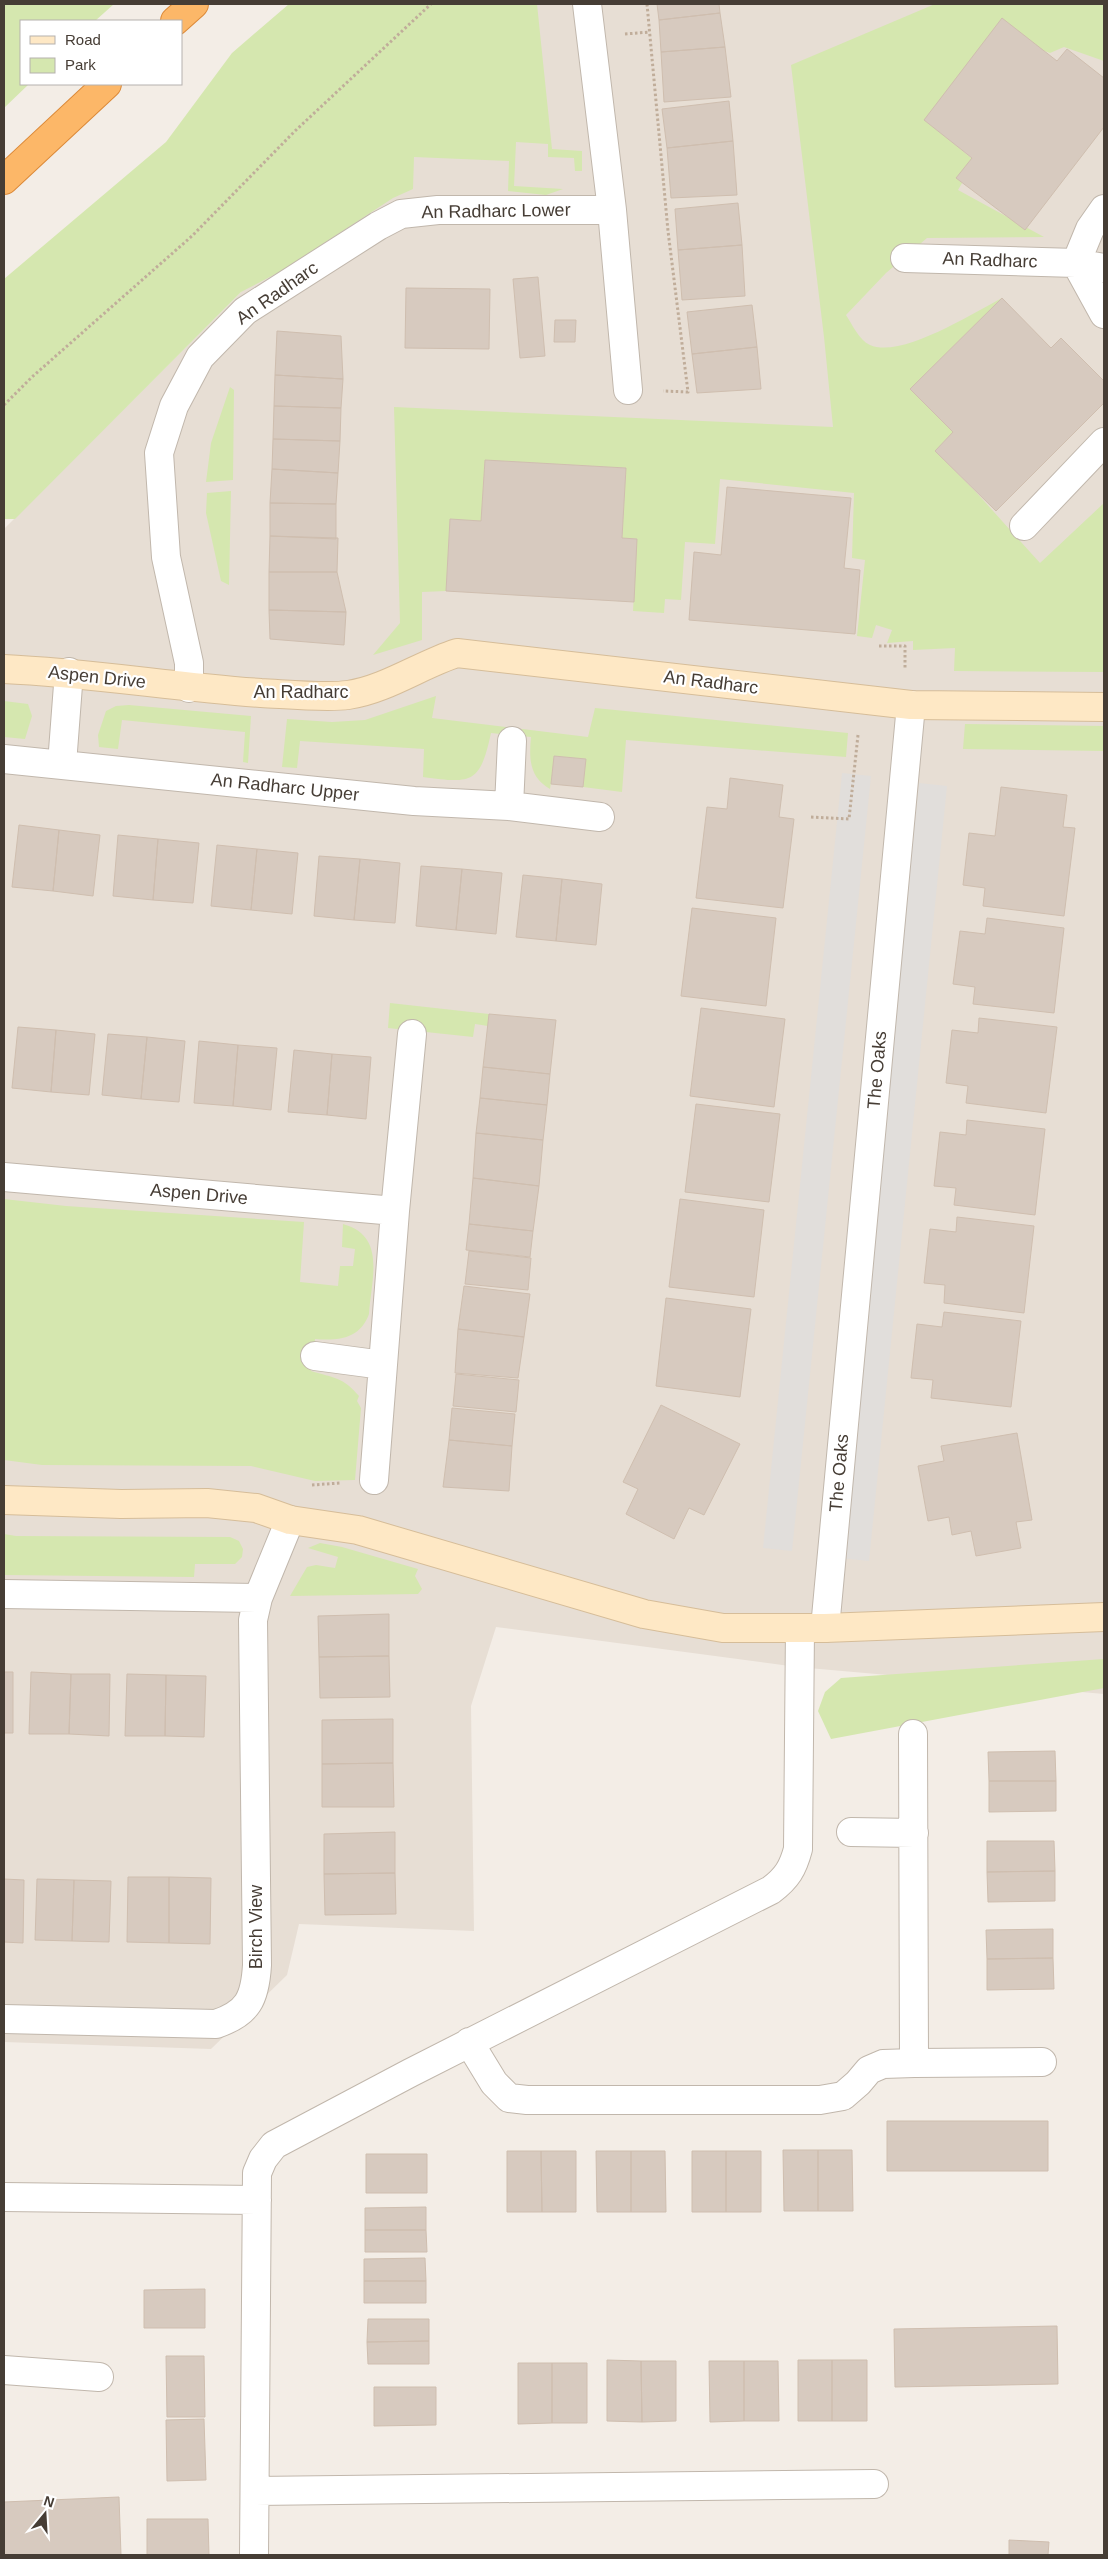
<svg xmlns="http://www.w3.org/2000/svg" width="1108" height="2559" font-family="Arial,sans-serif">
  <rect width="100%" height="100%" fill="#f3ede6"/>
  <!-- residential -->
  <path fill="#e7ded4" d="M515,4h589v1690l-307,-27 -301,-40 -25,79 3,225 -175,-7 -12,51 -76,74 -207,-7v-1513l319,-319z"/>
  <!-- green -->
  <path fill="#d5e7af" d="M4,4h110l-19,17h-74v63h8l-25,24z
    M289,4h248l15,145 30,2v20h-7l-1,-13 -26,-1v-13l-32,-2 -2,44 49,3 -17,6 -38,-4 1,-30 -95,-4 -1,32 -20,9 -110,72 -42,22 -226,227h-11v-240l162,-137 66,-89z
    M935,4h169v57l-40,-14 -14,6 -54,-19 -69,88 48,39 -17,29 86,47 -117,1 -41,35 -40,42c6,9 13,25 24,30 31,14 103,-32 132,-47l-92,91 43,43 -18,19 40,40 65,72 64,-60v169l-150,-1 1,-23 -42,2v-9l-26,2 5,-13 -16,-5 -4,13 -15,-2 8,-76 -13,-2 2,-65 -134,-14 -5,65 -30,-2 -4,58 -16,-1 -1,14 -31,-2 4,-72 -15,-1 4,-70 -141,-8 -4,61 -31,-2 -4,72 -24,1v48l-49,15 27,-32 -6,-216 439,20 -9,-90 -33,-272z
    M230,387l4,3 -1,90 -27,2 5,-39z
    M231,491l-2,94 -8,-4 -15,-68 1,-20z
    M436,696l-4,22 156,19 7,-29 253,25 -2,24 -220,-17 -4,52 -39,-5 2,-28 -30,-3 -5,33c-21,-12 -21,-31 -19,-52l-40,-4c-11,50 -18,51 -68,44l1,-28 -124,-8 -3,27 -15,-1 5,-48 45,3 33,-2z
    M4,701l24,3 4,12 -7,23 -21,-2z
    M129,705l122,11 -3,47 -5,-1 2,-30 -123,-12 -4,29 -19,-2 -1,-12 8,-24 10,-5z
    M965,724l139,2v25l-141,-2z
    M390,1003l99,11 -1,12 -13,-2 -2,13 -85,-9z
    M4,1199l62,7 238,16 -4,60 38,4 2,-20h13l2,-17 -13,-2 1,-23c44,12 28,56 26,90 -9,25 -31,27 -54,25l-4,32c23,7 32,6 48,25l-2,5 4,7 -6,72 -40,1 -64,-15 -209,-1 -38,-5z
    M4,1534l12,2 214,1 9,4 4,8 -1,8 -7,7h-40l-1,13 -190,-2z
    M320,1543l22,4 76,22 -3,7 7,13 -4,5 -128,2 17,-29 9,-2 19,3 3,-11 -30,-9z
    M1104,1659v29l-273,51 -13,-28 7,-19 16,-14z"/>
  <!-- parking -->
  <path fill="#e1dedb" d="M842,773l29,3 -79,775 -29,-3z
    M919,783l28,3 -78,775 -29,-3z"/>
  <!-- building -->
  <path fill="#d7cabf" stroke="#cfbeaf" d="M657,4h62l1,9 -61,7z
    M720,13l5,34 -64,5 -2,-32z
    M1002,18l55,43 10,-12 37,29v49l-79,103 -69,-52 16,-20 -48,-38z
    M725,47l6,50 -67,5 -3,-50z
    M729,101l4,40 -66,7 -5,-39z
    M733,141l4,54 -66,3 -4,-50z
    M738,203l4,42 -64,5 -3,-41z
    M742,245l3,51 -63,4 -4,-50z
    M538,277l7,79 -25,2 -7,-79z
    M406,288l84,1 -1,60 -84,-1z
    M1002,298l49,50 10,-10 43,43v22l-108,108 -61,-60 18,-19 -43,-43z
    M752,305l5,42 -65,7 -5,-42z
    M555,320h21l-1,22h-21z
    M277,331l64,5 2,43 -68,-4z
    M757,347l4,42 -64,4 -5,-39z
    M275,375l68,4 -2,29 -67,-2z
    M274,406l67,2 -1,33 -67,-2z
    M273,439l67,2 -2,32 -66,-4z
    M485,460l141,8 -4,70 15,1 -3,63 -188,-11 4,-72 31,2z
    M272,469l66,4 -2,31 -66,-1z
    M727,487l124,11 -7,70 16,2 -5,64 -166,-14 5,-68 27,3z
    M270,503l66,1v35l-66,-3z
    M270,536l68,2 -1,34h-68z
    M269,572h68l9,40 -77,-2z
    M269,610l77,2 -2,33 -74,-6z
    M554,756l32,3 -3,28 -32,-3z
    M730,778l53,7 -4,32 15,2 -11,89 -87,-10 11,-91 20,2z
    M1001,787l66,8 -4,32 12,1 -11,88 -81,-10 2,-18 -22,-3 6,-52 26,3z
    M19,825l40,5 -6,61 -41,-4z
    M59,830l41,5 -7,61 -40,-5z
    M118,835l40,4 -5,61 -40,-4z
    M158,839l41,4 -6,60 -40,-3z
    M217,845l40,4 -6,61 -40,-4z
    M257,849l41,4 -6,61 -41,-4z
    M319,856l41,3 -6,61 -40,-4z
    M360,859l40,4 -5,60 -41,-3z
    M421,866l41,3 -6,61 -40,-4z
    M462,869l40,4 -6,61 -40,-4z
    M523,875l39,4 -6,62 -40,-4z
    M562,879l40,5 -6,61 -40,-4z
    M692,908l84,10 -10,88 -85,-10z
    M987,918l77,10 -10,85 -81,-9 2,-17 -22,-3 7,-53 25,3z
    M701,1008l84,11 -11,88 -84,-11z
    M489,1014l67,6 -6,54 -67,-7z
    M979,1018l78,9 -11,86 -80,-10 2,-17 -22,-3 6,-53 26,3z
    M18,1027l38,3 -5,62 -39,-4z
    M56,1030l39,4 -6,61 -38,-3z
    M108,1034l39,3 -6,62 -39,-4z
    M147,1037l38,4 -6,61 -38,-3z
    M199,1041l39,4 -5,61 -39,-3z
    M238,1045l39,3 -6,62 -38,-4z
    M294,1050l38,4 -5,61 -39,-3z
    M332,1054l39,3 -5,62 -39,-4z
    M483,1067l67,7 -3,31 -67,-7z
    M480,1098l67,7 -4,35 -67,-7z
    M696,1104l84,10 -11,88 -84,-10z
    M967,1120l78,9 -10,86 -81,-10 2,-17 -22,-2 6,-54 26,3z
    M476,1133l67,7 -4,46 -66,-8z
    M473,1178l66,8 -6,45 -64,-7z
    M680,1199l84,11 -10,87 -85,-10z
    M957,1217l77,9 -10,87 -80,-10 1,-18 -21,-2 6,-54 26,3z
    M469,1224l64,7 -3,26 -64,-7z
    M469,1251l62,7 -3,32 -63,-6z
    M464,1286l66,8 -6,43 -66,-8z
    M666,1298l85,11 -11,88 -84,-11z
    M944,1312l77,9 -10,86 -80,-9 2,-18 -22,-2 6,-54 25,3z
    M458,1329l66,8 -6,41 -63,-5z
    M456,1374l63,6 -3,32 -63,-6z
    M661,1405l79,39 -36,71 -15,-7 -15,31 -48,-25 12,-25 -15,-7z
    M452,1408l63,6 -3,32 -63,-6z
    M1017,1433l15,87 -16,2 5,26 -45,8 -5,-25 -19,4 -3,-18 -21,4 -10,-55 26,-5 -3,-15z
    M449,1440l63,6 -3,45 -66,-4z
    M389,1614v42l-70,1 -1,-41z
    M389,1656l1,41 -70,1 -1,-41z
    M4,1672h9v61h-9z
    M31,1672l40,2 -2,60h-40z
    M71,1674h39l-1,62 -40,-2z
    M127,1674l39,1 -1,61h-40z
    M166,1675l40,1 -2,61 -39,-1z
    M393,1719v44l-71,1v-44z
    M1055,1751l1,30h-67l-1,-29z
    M393,1763l1,44h-72v-43z
    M989,1781h67v30l-67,1z
    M395,1832v41l-71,1v-40z
    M987,1841h67l1,30 -68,1z
    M1055,1871v30l-67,1 -1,-30z
    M395,1873l1,41 -71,1 -1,-41z
    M128,1877h41v66l-42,-1z
    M169,1877l42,1 -1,66 -41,-1z
    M4,1879l20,1 -1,63 -19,-1z
    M37,1879l37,1 -2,61 -37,-1z
    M74,1880l37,1 -2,61 -37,-1z
    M1053,1929v29l-66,1 -1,-29z
    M1053,1958l1,31 -67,1v-31z
    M887,2121h161v50h-161z
    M783,2150h35v61h-34z
    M818,2150h34l1,61h-35z
    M507,2151h34l1,61h-35z
    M541,2151h35v61h-34z
    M596,2151h35v61h-34z
    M631,2151h34l1,61h-35z
    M692,2151h34v61h-34z
    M726,2151h35v61h-35z
    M366,2154h61v39h-61z
    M426,2207v23h-61v-22z
    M365,2230h61l1,22h-62z
    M425,2258l1,23h-62v-22z
    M364,2281h62v22h-62z
    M205,2289v39h-61v-38z
    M368,2319h61v22l-62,1z
    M1057,2326l1,58 -163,3 -1,-58z
    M429,2341v23h-61l-1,-22z
    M166,2356h38l1,61h-38z
    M607,2360l34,1 1,61 -35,-1z
    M798,2360h34v61h-34z
    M832,2360h35v61h-35z
    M641,2361h35v60l-34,1z
    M709,2361h35v60l-34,1z
    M744,2361h34l1,60h-35z
    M518,2363h34v60l-34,1z
    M552,2363h35v60h-35z
    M374,2387h62v38l-62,1z
    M204,2419l2,61 -39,1 -1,-61z
    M119,2497l2,58h-117v-53z
    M147,2519h61l1,36h-62z
    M1009,2540l40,2 -1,13h-39z"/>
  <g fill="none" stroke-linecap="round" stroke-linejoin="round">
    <!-- street casing -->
    <g stroke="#c1b7ac" stroke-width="30">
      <path id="street" d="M587,4l25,206 16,180
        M1104,209l-14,20 -14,34 28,51
        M905,258l171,5 28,5
        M1024,526l80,-84
        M189,688v-25l-23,-106 -7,-104 15,-47 26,-49 45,-46 133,-85 23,-12 37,-4h174
        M4,759l410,42 95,5 91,11
        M62,764l7,-92
        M509,806l3,-65
        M4,1177l391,34
        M315,1356l68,9
        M374,1480l21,-269 17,-177
        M4,1594l254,4 32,-78
        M825,1628l86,-923
        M851,1832l63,1
        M4,2019l212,5c32,-11 39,-25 41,-59l-4,-345 5,-22
        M469,2042l25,41 15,15 18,2h293l23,-4 15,-13 11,-13 14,-6 31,-1 -1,-329
        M914,2063l128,-1
        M4,2197l253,3
        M4,2370l95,7
        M255,2491l619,-7
        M254,2555l3,-382 6,-14 11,-14 136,-72 361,-183c16,-12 22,-22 27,-41l2,-221"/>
    </g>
    <!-- secondary casing -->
    <g stroke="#d6bd99" stroke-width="30">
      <path id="secondary" d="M4,669c86,4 171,18 257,24 23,1 64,5 87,2 37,-5 74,-31 109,-42l454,52 193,2
        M4,1500l117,4 86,-1 49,5 34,12 68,10 286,84 79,14h102l279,-11"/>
    </g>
    <!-- highway casing -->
    <g stroke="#db8938" stroke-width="30">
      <path id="highway" d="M175,21l19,-17
        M4,180l103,-96"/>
    </g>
    <!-- path -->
    <path stroke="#c0ad9a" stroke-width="3" stroke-dasharray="2.5 2.5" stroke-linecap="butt" d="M647,4l21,227 20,161 -25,-1
      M625,34l25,-2
      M4,405l28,-28 160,-141 103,-105 136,-127
      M879,646h26v23
      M811,817l38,2 9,-84
      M312,1485l28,-2"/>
    <!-- street -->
    <use href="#street" stroke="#fff" stroke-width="28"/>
    <!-- secondary -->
    <use href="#secondary" stroke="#fee8c5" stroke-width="28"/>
    <!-- highway -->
    <use href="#highway" stroke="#fcb768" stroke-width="28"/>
  </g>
  <g text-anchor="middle" stroke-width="4.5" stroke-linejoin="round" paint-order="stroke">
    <!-- street labels -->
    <g font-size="18" fill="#463d35" stroke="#fff">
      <text transform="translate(496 211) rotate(-1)" y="6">An Radharc Lower</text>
      <text transform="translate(990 260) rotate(2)" y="6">An Radharc</text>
      <text transform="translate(277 293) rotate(-35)" y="6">An Radharc</text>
      <text transform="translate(97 677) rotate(6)" y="6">Aspen Drive</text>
      <text transform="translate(711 682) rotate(7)" y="6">An Radharc</text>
      <text x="301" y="698">An Radharc</text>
      <text transform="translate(285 787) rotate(6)" y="6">An Radharc Upper</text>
      <text transform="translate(877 1070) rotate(-85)" y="6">The Oaks</text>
      <text transform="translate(199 1194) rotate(5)" y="6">Aspen Drive</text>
      <text transform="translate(839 1473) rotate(-85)" y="6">The Oaks</text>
      <text transform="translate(256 1927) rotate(-90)" y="6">Birch View</text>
    </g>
  </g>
  <!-- border -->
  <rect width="1108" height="2559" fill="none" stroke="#463d35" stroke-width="10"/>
  <!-- legend -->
  <rect x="20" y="20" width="162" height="65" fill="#ffffff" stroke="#b5b1ae"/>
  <rect x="30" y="36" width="25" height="8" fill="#fee8c5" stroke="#b5b1ae"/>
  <text x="65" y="45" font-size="15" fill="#463d35">Road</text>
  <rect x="30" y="58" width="25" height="15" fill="#d5e7af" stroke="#b5b1ae"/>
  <text x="65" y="70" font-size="15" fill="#463d35">Park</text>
  <!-- north arrow -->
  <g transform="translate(45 2514) rotate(18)" stroke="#ffffff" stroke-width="4" paint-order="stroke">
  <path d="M0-4L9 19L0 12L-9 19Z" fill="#463d35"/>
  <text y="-8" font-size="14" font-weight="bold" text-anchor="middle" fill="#463d35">N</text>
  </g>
</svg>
